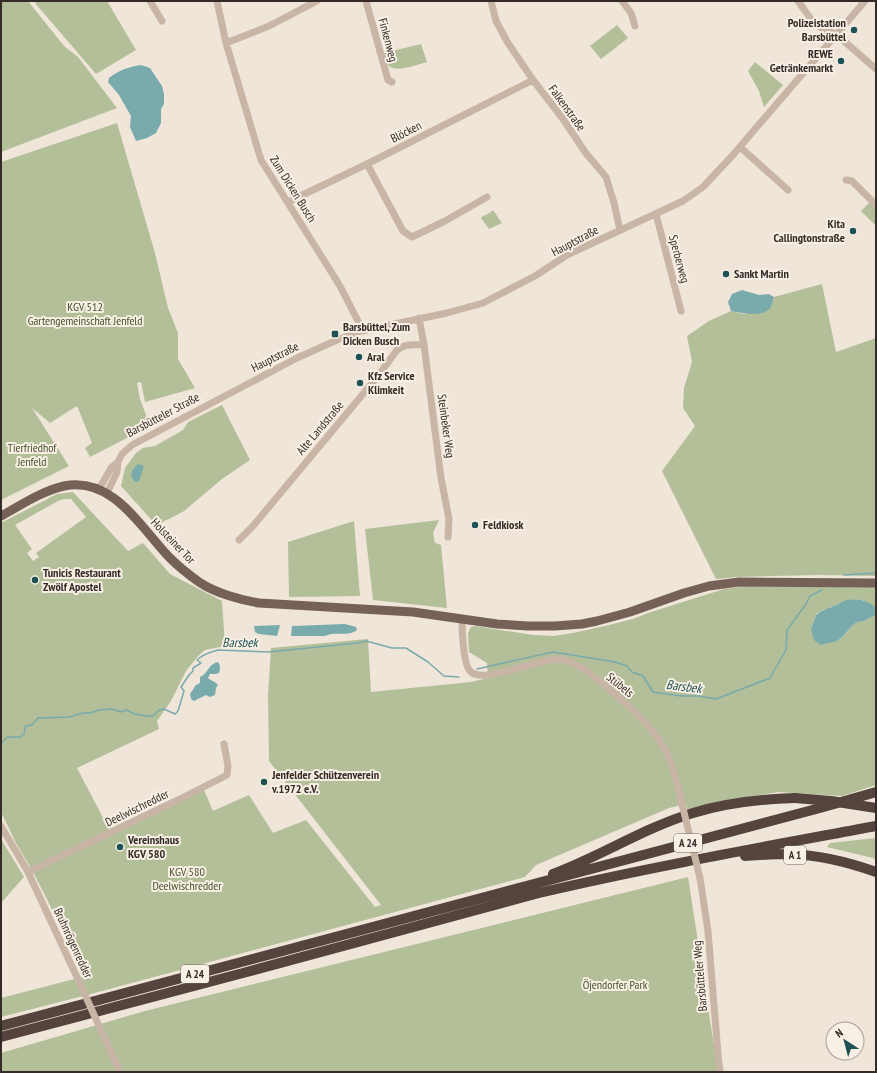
<svg xmlns="http://www.w3.org/2000/svg" width="877" height="1073" font-family="'PT Sans Narrow',sans-serif">
  <rect width="100%" height="100%" fill="#f0e5d9"/>
  <!-- green -->
  <path fill="#b2bf99" fill-rule="evenodd" d="M1,1h27l36,45 14,11 39,51 -116,44z
    M37,1h70l29,49 -40,24 -61,-71z
    M617,25l11,13 -27,21 -11,-13z
    M421,44l6,18c-9,2 -31,12 -39,3 -2,-3 -3,-8 -4,-12z
    M755,62l28,23 -19,22 -5,-16 -11,-20z
    M117,123l38,130 13,55 10,25v26l17,29 -50,14 -4,-20 -4,1 3,16 10,27 -60,31 -5,-9 7,-5 -15,-37 -27,17 -18,-15 37,58 -68,34v-338z
    M869,203l7,6v15l-1,1 -14,-14z
    M493,210l9,13 -13,6 -8,-11c3,-4 8,-3 12,-8z
    M822,284l14,68 40,-14v238l-57,-1 -83,2 -20,2 -54,-108 33,-45 -12,-18 1,-20 8,-26 -5,-26 22,-15 22,-10 13,3 27,-7 3,-10z
    M222,405l28,55 -28,19 -38,32 -15,8 -5,2 -6,6 -37,-41 4,-18 11,-15 7,-5 12,-2 28,-16 5,-8z
    M73,492l55,59 15,-8 27,31 52,27 3,45 -20,4 -7,6 -12,15 -15,30 -14,20 2,8 -82,39 35,67 92,-45 9,21 36,-16 24,38 33,-13 69,87 6,-2 -112,-144 -1,-65 3,-48 97,-9 3,53 100,-10 17,-4 -1,-15 -18,-11 -1,-19 3,-6 4,-1 58,9 20,1 20,-3 32,-7 28,-7 15,-6 76,-24 16,-2 136,-1v24v-2c-4,-2 -10,-7 -14,-8 -12,-3 -36,9 -46,14l-5,15 26,12 5,-4 10,-11 5,-4 7,-1 12,-6v170l-34,11 -63,-4 -54,8 -38,11 -1,-7 -17,4 -133,57 -11,12 -434,117 -90,23v-19l85,-22 -53,-104 -17,-29 -15,-31v-289l56,-29zM64,499h7l15,18 -50,36 3,4 -6,4 -6,-8 5,-4 -17,-24 43,-24z
    M439,520l-6,13 2,10 6,2 6,63 -74,-8 -8,-71z
    M354,521l6,75 -71,1 -1,-55z
    M876,838v22l-3,-2 -46,-11 3,-4z
    M1,839l23,38 -23,26z
    M688,877l30,195h-717v-19l144,-42z"/>
  <!-- water -->
  <path fill="#79abac" d="M141,65l9,3 12,18 2,8v10l-3,5v14l-5,10 -9,5 -11,3 -6,-14 1,-11 -12,-21 -11,-13 1,-4c10,-8 19,-11 32,-13z
    M742,290l17,5 10,-1 5,3c-1,3 -2,7 -3,10 -8,11 -29,6 -40,4l-3,-9 4,-8z
    M138,464l6,2 -5,15 -3,1c-8,-5 -4,-13 2,-18z
    M846,600c13,-1 20,-1 30,8v7l-12,6 -7,1 -5,4 -10,11 -5,4 -16,4 -7,-5 -3,-11 5,-14c9,-7 20,-9 30,-15z
    M345,624l11,3 1,3c-9,7 -22,1 -32,6h-34l1,-10z
    M280,625l-3,11 -18,-2 -4,-2 -1,-6z
    M218,662c3,4 2,7 1,11l-4,1h-5l-2,4c3,3 7,3 10,7l-2,3 -1,7 -5,2 -4,-2 -12,6 -3,-2 -1,-5 6,-9 4,-2v-6c9,-4 7,-12 18,-15z"/>
  <g fill="none" stroke-linecap="round" stroke-linejoin="round">
    <!-- stream -->
    <path stroke="#79abac" stroke-width="1.5" d="M844,575l32,-2
      M477,669l76,-17 62,10 12,4 5,6 11,4 10,16 28,4h17l18,3 54,-21 16,-28 1,-20 19,-26 4,-8 12,-6
      M1,744l6,-7h13l4,-3 1,-8 7,-1 6,-7 31,-1 14,-4h7l9,-3 13,-1 9,3 5,-2 9,4 11,2h7l6,-6 5,-1 11,5 3,-3 6,-20 -3,-4 8,-12 4,-4v-3l8,-5 -4,-3c6,-6 13,-8 21,-10l50,2 90,-9 8,-2 26,7h14l22,14 16,14 15,1"/>
    <!-- minor -->
    <path stroke="#c8b5a5" stroke-width="7" d="M150,1l12,20
      M217,1l9,42 35,117 79,126 20,39 1,6
      M366,1l22,79 4,2
      M491,1l5,20 12,22 25,37 30,39 22,33 21,25 8,26 6,27
      M622,1l9,12 4,13
      M798,1l15,21 10,7 13,5 40,35
      M226,43l43,-17 48,-25
      M740,147l48,43
      M367,164l36,67 9,6 33,-16 42,-24
      M846,180l6,1 24,24
      M288,202l79,-38 166,-84
      M656,214l25,97
      M419,318l5,27 17,133 8,41 -1,18
      M99,489l12,-21 7,-6 4,-8 10,-9 165,-87 40,-18 24,-9 86,-18 36,-10 52,-27 32,-21 116,-54 20,-14 29,-31 133,-155
      M107,493l10,-21 1,-10
      M239,540l14,-14 125,-150 19,-26c8,-7 17,-5 27,-5
      M462,619c0,11 1,47 9,53 14,12 69,-14 89,-13 22,1 88,62 100,82 12,19 17,41 22,63
      M1,826l27,46 54,116
      M28,872l152,-73 47,-24 1,-9 -4,-22
      M700,878l8,53 10,123 2,18
      M99,1026l21,46"/>
    <!-- major -->
    <path stroke="#756158" stroke-width="9" d="M1,516c20,-11 41,-25 63,-30 49,-10 77,42 105,71 9,9 20,18 30,25 16,11 42,18 60,21l154,9 84,12 31,2h27l27,-2 15,-3 33,-9 54,-19 25,-7 30,-4 137,1"/>
    <!-- highway -->
    <path stroke="#54443d" stroke-width="10" d="M745,856c15,-1 29,-2 44,-2 30,1 59,8 87,18
      M553,874c48,-18 91,-46 140,-61 33,-10 67,-14 102,-15
      M1,1026l819,-218 56,-16
      M1,1037l242,-64 296,-80c111,-26 224,-46 337,-67"/>
    <!-- minor-bridge -->
    <path stroke="#c8b5a5" stroke-width="7" d="M682,804l18,74
      M82,988l17,38"/>
    <!-- highway-bridge -->
    <path stroke="#54443d" stroke-width="10" d="M795,798l36,3 45,7"/>
  </g>
  <!-- markers -->
  <g fill="#1d5154" stroke="#f8efe5" stroke-width="1.5">
    <circle cx="854" cy="30" r="4"/>
    <circle cx="841" cy="61" r="4"/>
    <circle cx="853" cy="231" r="4"/>
    <circle cx="726" cy="274" r="4"/>
    <rect x="331" y="330" width="8" height="8" rx="2"/>
    <circle cx="359" cy="357" r="4"/>
    <circle cx="360" cy="383" r="4"/>
    <circle cx="475" cy="525" r="4"/>
    <circle cx="35" cy="580" r="4"/>
    <circle cx="264" cy="782" r="4"/>
    <circle cx="120" cy="847" r="4"/>
  </g>
  <g text-anchor="middle" stroke-width="4" stroke-linejoin="round" paint-order="stroke">
    <!-- shield labels -->
    <g fill="#f8efe5" stroke="#6f655f" stroke-width="1">
      <rect x="674" y="834" width="28" height="18" rx="3"/>
      <rect x="784" y="846" width="22" height="18" rx="3"/>
      <rect x="181" y="965" width="28" height="18" rx="3"/>
    </g>
    <g font-size="11" font-weight="bold" fill="#342a26">
      <text x="688" y="847">A 24</text>
      <text x="795" y="859">A 1</text>
      <text x="195" y="978">A 24</text>
    </g>
    <!-- poi labels -->
    <g font-size="12" font-weight="bold" fill="#342a26" stroke="#f8efe5" text-anchor="start">
      <text x="846" y="27" text-anchor="end">Polizeistation<tspan x="846" dy="14">Barsbüttel</tspan></text>
      <text x="833" y="58" text-anchor="end">REWE<tspan x="833" dy="14">Getränkemarkt</tspan></text>
      <text x="845" y="228" text-anchor="end">Kita<tspan x="845" dy="14">Callingtonstraße</tspan></text>
      <text x="734" y="278">Sankt Martin</text>
      <text x="343" y="331">Barsbüttel, Zum<tspan x="343" dy="14">Dicken Busch</tspan></text>
      <text x="367" y="361">Aral</text>
      <text x="368" y="380">Kfz Service<tspan x="368" dy="14">Klimkeit</tspan></text>
      <text x="483" y="529">Feldkiosk</text>
      <text x="43" y="577">Tunicis Restaurant<tspan x="43" dy="14">Zwölf Apostel</tspan></text>
      <text x="272" y="779">Jenfelder Schützenverein<tspan x="272" dy="14">v.1972 e.V.</tspan></text>
      <text x="128" y="844">Vereinshaus<tspan x="128" dy="14">KGV 580</tspan></text>
    </g>
    <!-- street labels -->
    <g font-size="12" fill="#342a26" stroke="#f8efe5">
      <text transform="translate(388 40) rotate(75)" y="4">Finkenweg</text>
      <text transform="translate(567 108) rotate(54)" y="4">Falkenstraße</text>
      <text transform="translate(406 132) rotate(-27)" y="4">Blöcken</text>
      <text transform="translate(293 189) rotate(58)" y="4">Zum Dicken Busch</text>
      <text transform="translate(575 241) rotate(-28)" y="4">Hauptstraße</text>
      <text transform="translate(679 259) rotate(75)" y="4">Sperberweg</text>
      <text transform="translate(275 357) rotate(-27)" y="4">Hauptstraße</text>
      <text transform="translate(163 415) rotate(-28)" y="4">Barsbütteler Straße</text>
      <text transform="translate(446 426) rotate(82)" y="4">Steinbeker Weg</text>
      <text transform="translate(320 428) rotate(-50)" y="4">Alte Landstraße</text>
      <text transform="translate(173 541) rotate(46)" y="4">Holsteiner Tor</text>
      <text transform="translate(620 685) rotate(39)" y="4">Stübels</text>
      <text transform="translate(137 808) rotate(-26)" y="4">Deelwischredder</text>
      <text transform="translate(73 943) rotate(65)" y="4">Bruhnrögenredder</text>
      <text transform="translate(700 976) rotate(-95)" y="4">Barsbütteler Weg</text>
    </g>
    <!-- park labels -->
    <g font-size="12" fill="#43512b" stroke="#f8efe5">
      <text x="85" y="311">KGV 512<tspan x="85" dy="14">Gartengemeinschaft Jenfeld</tspan></text>
      <text x="32" y="452">Tierfriedhof<tspan x="32" dy="14">Jenfeld</tspan></text>
      <text x="187" y="876">KGV 580<tspan x="187" dy="14">Deelwischredder</tspan></text>
      <text x="615" y="989">Öjendorfer Park</text>
    </g>
    <!-- water labels -->
    <g font-size="13" font-style="italic" fill="#1d5154" stroke="#f8efe5">
      <text x="240" y="647">Barsbek</text>
      <text transform="translate(684 686) rotate(7)" y="5">Barsbek</text>
    </g>
  </g>
  <!-- border -->
  <rect width="877" height="1073" fill="none" stroke="#342a26" stroke-width="4"/>
  <!-- north arrow -->
  <g transform="translate(845 1041) rotate(324)"><circle r="19" fill="#f8efe5" stroke="#aaa099"/>
  <path d="M0-3L7 15L0 10L-7 15Z" fill="#1d5154"/>
  <text y="-6" font-size="11" font-weight="bold" text-anchor="middle" fill="#342a26">N</text>
  </g>
</svg>
